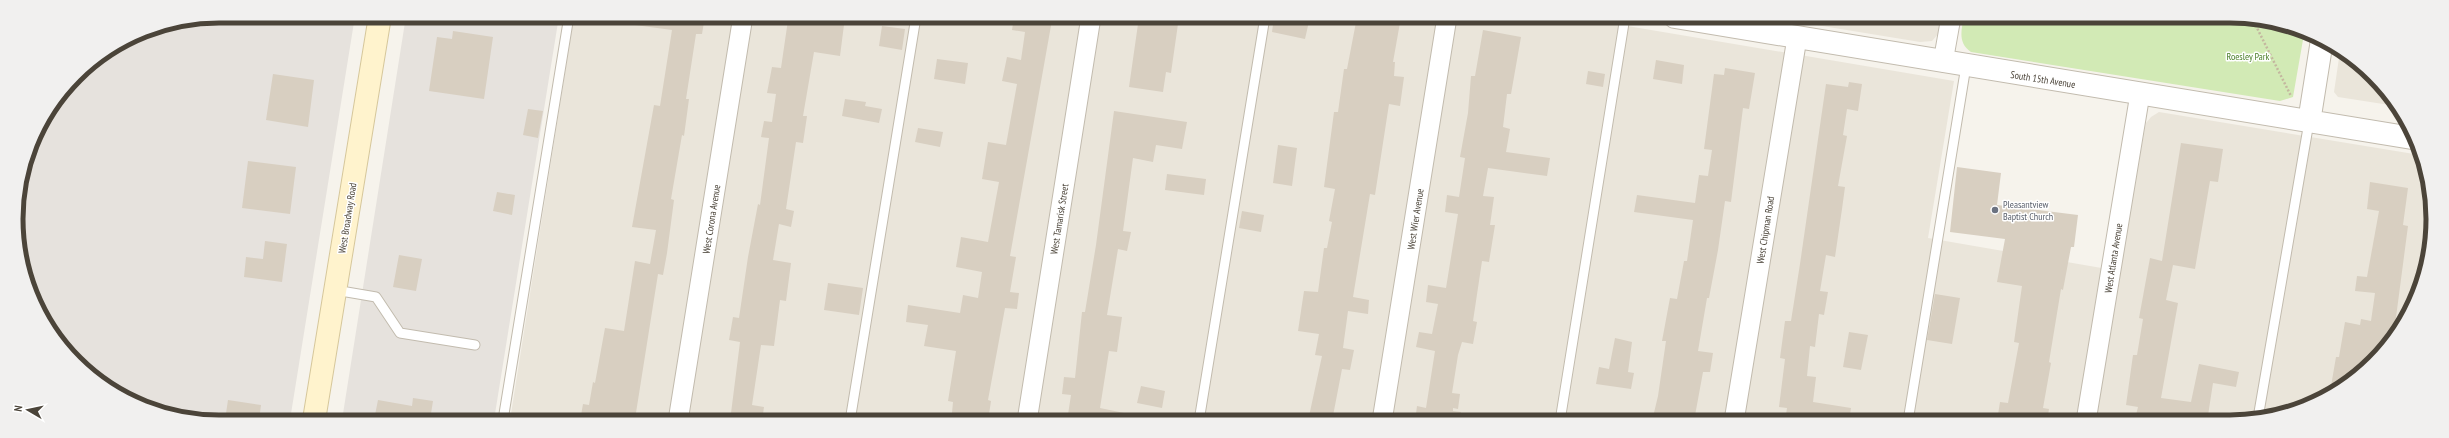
<svg xmlns="http://www.w3.org/2000/svg" width="2449" height="438" font-family="'PT Sans Narrow',sans-serif">
  <rect width="100%" height="100%" fill="#f6f3ec"/>
  <!-- residential -->
  <path fill="#eae5da" d="M574,16l1000,1 380,64 -26,157 191,33 27,-148 5,-6 8,-5 261,43 6,11 5,79 -19,64 -39,54 -65,43 -64,16 -1734,-2z
    M1767,17h174l-2,16 -7,8 -12,1z
    M2340,51l51,44 5,11 -58,-9 -4,-5z"/>
  <!-- industrial -->
  <path fill="#e6e2dd" d="M219,16h136l-65,404h-97l-64,-19 -63,-48 -39,-69 -11,-78 21,-77 39,-54 66,-44z
    M406,16h153l-65,404h-152z"/>
  <!-- green -->
  <path fill="#d2eab5" d="M1964,17l292,1 48,16 -11,63 -13,4 -309,-49c-13,-9 -10,-21 -7,-35z"/>
  <!-- building -->
  <path fill="#d8cfc1" d="M635,16h70l-3,18h-6l-10,65h3l-5,37 -2,-1 -11,64 3,1 -7,53 -4,22 -5,-1 -23,145 -19,-4 -1,6h-35l3,-17 6,1 4,-23 2,1 10,-55 19,3 11,-70 15,3 6,-34 -24,-3 22,-122 6,1 12,-76 -37,-5z
    M790,16l55,1 -5,39 -26,-4 -11,64h4l-4,27 -7,-1 -10,67 8,2 -3,16 -12,-3 -6,36 18,3 -5,38 -6,-1 -6,46 -13,-1 -9,60 12,2 -2,14h-32l10,-79 -11,-2 4,-23 6,1 9,-61 10,-53 2,1 9,-67 -8,-1 3,-16 8,1 4,-28 -9,-1 5,-26 9,1 7,-48h2z
    M1014,17h28v2l10,1 -42,236 6,1 -6,35 9,1 -2,16 -12,-1 -17,92 3,1 -3,20h-26l1,-7 -11,-1 1,-11 -5,-1 8,-50 -32,-5 4,-21 -22,-3 2,-17 52,8 3,-18 15,3 4,-26 -26,-5 5,-30 27,5 11,-60 -17,-3 6,-37 18,3 11,-61 -15,-3 5,-24 14,3 4,-28 -13,-2z
    M1139,17h40l-8,56 -5,-1 -3,20 -34,-5z
    M1274,17h36l-5,22 -33,-7z
    M1357,17h44l-8,45h2l-1,14 10,1 -4,29 -11,-2 -14,91 -5,-1 -17,103 16,3 -1,14 -20,-3 -5,37 11,2 -4,20 -8,-1 -10,52h-24l14,-65 -7,-1 4,-21 -21,-3 6,-40 14,1 6,-44h3l5,-26 -3,-1 6,-32 -11,-2 10,-75h4l6,-43h3z
    M882,26l23,3 -3,21 -23,-4z
    M1483,30l38,7 -10,57h-4l-4,33 7,2 -4,23 44,6 -3,18 -59,-8 -5,28 11,1 -4,28h5l-6,37 -7,-1 -9,60 4,1 -4,22 -11,-2 -4,13 -6,38 8,1 -2,15 -5,-1v3l8,1 -1,9h-45l2,-15 9,2 9,-57 -19,-4 3,-15 13,2 6,-30 -12,-2 2,-17 18,3 12,-74 -13,-2 2,-17 12,2 6,-39 -5,-1 8,-44 3,-37h4z
    M453,31l40,6 -9,62 -55,-8 8,-54 15,2z
    M937,59l31,4 -3,21 -31,-5z
    M1656,60l28,5 -2,19 -29,-5z
    M1725,68l30,5 -6,36 -6,-1 -12,94 -6,-1 -7,49 -9,48h-2l-9,53 15,2 -3,19h-7l-9,49h-42l6,-25 8,-55h-4l8,-43 7,1 7,-38h3l6,-41 -59,-8 3,-17 58,8 4,-28 9,1 4,-26 -8,-1 10,-75 10,1z
    M1588,71l17,3 -2,13 -17,-3z
    M273,74l41,6 -6,47 -42,-7z
    M1849,82l13,2 -4,27 -11,-2 -4,26 4,1 -9,50 7,1 -3,22 -7,48 -9,-2 -6,36 8,1 -4,23 -5,-1 -4,33 -5,-1 -3,30 9,1 -3,25 38,6 -2,13h-64l2,-13 -8,-1 6,-48 -5,-1 5,-37h6l9,-57 26,-180 22,3z
    M845,99l21,3 -1,4 17,3 -3,14 -37,-7z
    M528,109l15,2 -5,27 -15,-3z
    M1114,111l73,11 -5,27 -26,-4 -3,17 -20,-4 -10,73 8,1 -4,19 -9,-2 -11,66 15,2 -5,35 -8,-1 -9,57 29,6 -1,7h-61l4,-26 -9,-1 2,-17 11,1 7,-66h3l11,-67z
    M918,128l25,4 -3,15 -25,-5z
    M2181,143l42,6 -5,33 -8,-1 -15,88 -22,-4 -7,35 12,3 -17,95 30,4 8,-38 40,8 -3,15 -23,-4 -6,39h-25l-46,-7 2,-8 -12,-2 7,-50h4l6,-36 -4,-1 11,-60 12,3z
    M1278,145l19,3 -5,38 -19,-3z
    M248,161l48,6 -6,47 -48,-6z
    M1957,167l44,6 -4,32 81,10 -4,32h-3l-8,43 -2,-1 -12,73 2,1 -8,45 6,1 -2,12h-50l3,-19 8,1 11,-60 -5,-1 8,-56 -25,-4 8,-43 -55,-7z
    M1167,174l39,5 -2,16 -39,-5z
    M2370,182l38,6 -5,37 5,1 -13,99 5,1 -27,37 -43,29 6,-35h3l6,-35 15,3 1,-6 10,2 4,-28 -20,-2 2,-15 10,1 12,-66 -12,-2z
    M497,192l18,3 -3,20 -19,-4z
    M1242,211l22,4 -3,17 -22,-4z
    M265,241l22,3 -5,38 -38,-5 2,-20 17,2z
    M399,255l23,4 -6,32 -23,-4z
    M828,283l35,5 -4,27 -35,-5z
    M1935,294l25,4 -8,46 -25,-4z
    M1849,332l19,3 -7,35 -18,-3z
    M1615,338l17,4 -4,30 6,1 -3,16 -35,-5 3,-17 10,2z
    M1141,386l24,5 -3,17 -25,-5z
    M413,398l20,3 -3,19h-56l4,-20 34,6z
    M228,400l33,5 -2,15h-34z"/>
  <g fill="none" stroke-linecap="round" stroke-linejoin="round">
    <!-- service casing -->
    <g stroke="#c2bbae" stroke-width="11">
      <path id="service" d="M335,290l41,7 24,36 75,12
        M2258,418l51,-296
        M503,420l66,-404
        M850,421l66,-404
        M1199,421l66,-404
        M1560,421l65,-404
        M1908,421l58,-355"/>
    </g>
    <!-- minor casing -->
    <g stroke="#c2bbae" stroke-width="21">
      <path id="minor" d="M1943,62l8,-45
        M678,421l65,-405
        M1027,421l64,-404
        M1382,421l65,-404
        M1734,421l63,-383
        M2086,421l54,-327"/>
    </g>
    <!-- tertiary casing -->
    <g stroke="#c2bbae" stroke-width="24">
      <path id="tertiary" d="M1675,17l737,121
        M2309,122l13,-82"/>
    </g>
    <!-- secondary casing -->
    <g stroke="#d6c79b" stroke-width="24">
      <path id="secondary" d="M314,420l66,-404"/>
    </g>
    <!-- path -->
    <path stroke="#c4b79f" stroke-width="2.5" stroke-dasharray="2 2" stroke-linecap="butt" d="M2252,18l39,78"/>
    <!-- service -->
    <use href="#service" stroke="#fff" stroke-width="9"/>
    <!-- minor -->
    <use href="#minor" stroke="#fff" stroke-width="19"/>
    <!-- tertiary -->
    <use href="#tertiary" stroke="#fff" stroke-width="22"/>
    <!-- secondary -->
    <use href="#secondary" stroke="#fff3cd" stroke-width="22"/>
  </g>
  <!-- markers -->
  <circle fill="#6b7280" stroke="#fff" stroke-width="1.5" cx="1995" cy="210" r="4"/>
  <g text-anchor="middle" stroke-width="3" stroke-linejoin="round" paint-order="stroke">
    <!-- park labels -->
    <g font-size="10" fill="#4a7f2a" stroke="#fff">
      <text x="2248" y="60">Roesley Park</text>
    </g>
    <!-- street labels -->
    <g font-size="10" fill="#4b4439" stroke="#fff">
      <text transform="translate(2043 79) rotate(9)" y="4">South 15th Avenue</text>
      <text transform="translate(347 218) rotate(-81)" y="4">West Broadway Road</text>
      <text transform="translate(711 219) rotate(-81)" y="4">West Corona Avenue</text>
      <text transform="translate(1059 219) rotate(-81)" y="4">West Tamarisk Street</text>
      <text transform="translate(1415 219) rotate(-81)" y="4">West Wier Avenue</text>
      <text transform="translate(1765 230) rotate(-81)" y="4">West Chipman Road</text>
      <text transform="translate(2113 258) rotate(-81)" y="4">West Atlanta Avenue</text>
    </g>
    <!-- worship labels -->
    <g font-size="10" fill="#5b616d" stroke="#fff" text-anchor="start">
      <text x="2003" y="208">Pleasantview<tspan x="2003" dy="12">Baptist Church</tspan></text>
    </g>
  </g>
  <!-- crop -->
  <path d="M0 0H2449V438H0ZM219 23H2230A196 196 0 0 1 2426 219V219A196 196 0 0 1 2230 415H219A196 196 0 0 1 23 219V219A196 196 0 0 1 219 23Z" fill="#f1f0ef" fill-rule="evenodd"/>
  <path fill="none" stroke="#4b4439" stroke-width="5" d="M219 23H2230A196 196 0 0 1 2426 219V219A196 196 0 0 1 2230 415H219A196 196 0 0 1 23 219V219A196 196 0 0 1 219 23Z"/>
  <!-- north arrow -->
  <g transform="translate(28 410) rotate(279)" stroke="#ffffff" stroke-width="3" paint-order="stroke">
  <path d="M0-3L7 15L0 10L-7 15Z" fill="#4b4439"/>
  <text y="-6" font-size="11" font-weight="bold" text-anchor="middle" fill="#4b4439">N</text>
  </g>
</svg>
